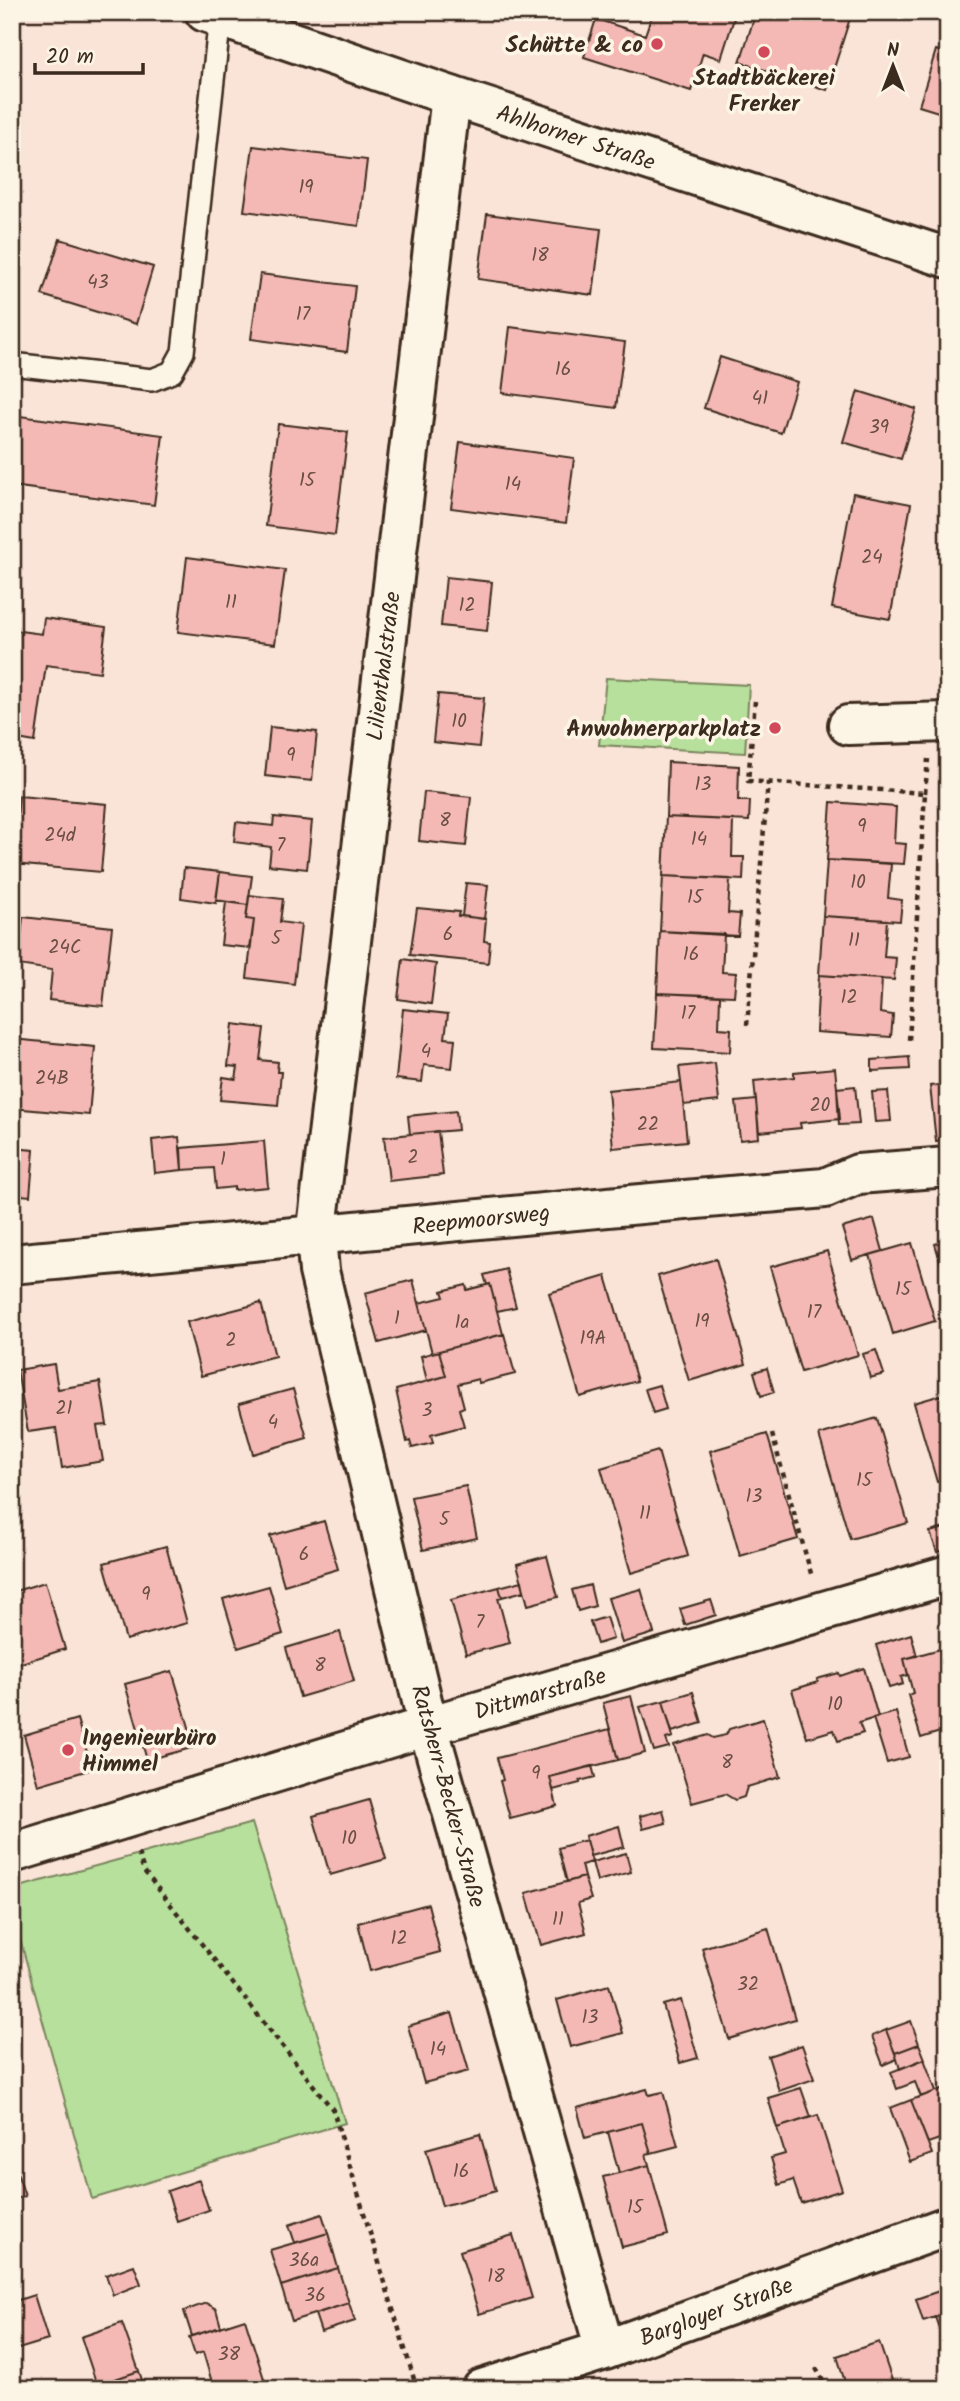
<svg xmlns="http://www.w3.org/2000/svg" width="960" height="2401" font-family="Kalam,sans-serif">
  <rect width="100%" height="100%" fill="#fae3d7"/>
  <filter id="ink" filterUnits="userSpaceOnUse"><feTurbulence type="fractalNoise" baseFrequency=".0143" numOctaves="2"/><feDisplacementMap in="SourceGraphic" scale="14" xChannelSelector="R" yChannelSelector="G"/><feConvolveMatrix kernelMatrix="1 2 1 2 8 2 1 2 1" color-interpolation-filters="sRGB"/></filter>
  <g filter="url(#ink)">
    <!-- green -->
    <path fill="#b7e09c" stroke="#79855d" stroke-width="2" d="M606,678l143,7 -4,68 -146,-8z
      M252,1823l93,300 -253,76 -80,-289v-21z"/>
    <!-- building -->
    <path fill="#f5b9b5" stroke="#3b2a1e" stroke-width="2" d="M653,12h83l-15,47 -18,-6 -12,38 -107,-34 12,-38 49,16z
      M756,12h96l-25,78 -87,-28z
      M936,50l12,4v61l-29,-9z
      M253,146l114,14 -8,66 -115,-15z
      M487,214l114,15 -8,66 -115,-16z
      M60,239l93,28 -17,57 -94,-29z
      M260,274l95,12 -8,66 -96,-13z
      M510,327l115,15 -9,66 -114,-15z
      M720,357l77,25 -16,51 -77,-25z
      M858,391l58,18 -15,50 -58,-17z
      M12,415l151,20 -9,70 -142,-19z
      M278,424l70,8 -13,103 -69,-9z
      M460,442l114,16 -8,65 -115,-15z
      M853,493l58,11 -21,115 -58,-11z
      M187,557l98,13 -10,74 -97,-12z
      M446,577l46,5 -5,49 -46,-5z
      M44,618l62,9 -6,45 -54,-7 -11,77 -23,-4v-108l30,4z
      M438,694l46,4 -5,49 -46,-5z
      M270,727l47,5 -5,49 -47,-5z
      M668,762l71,4 -1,35h12l-1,20 -83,-4z
      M424,792l47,5 -5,49 -47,-5z
      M19,796l88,8 -6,68 -88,-8z
      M831,802l65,5 -2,36 12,1 -2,20 -77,-4z
      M274,817l38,4 -5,48 -38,-4 2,-18 -37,-5 2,-20 37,4z
      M666,817l67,3 -1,37h12l-1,23 -80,-4z
      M827,860l64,4 -3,34 14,2 -2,21 -77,-5z
      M184,868l36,4 -4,31 -35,-5z
      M220,872l32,4 -4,29 -32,-5z
      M663,876l67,3 -2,34 12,1 -2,22 -78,-5z
      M466,883l22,2 -4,34 -22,-3z
      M249,895l34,4 -3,23 21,3 -7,59 -47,-6 7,-58 -8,-1z
      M226,902l22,3 -2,14 8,1 -4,28 -29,-3z
      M417,908l42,4 -1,4 28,3 -2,22 6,1 -2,21 -78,-8z
      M823,916l64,4 -3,37 12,1 -2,22 -75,-5z
      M23,917l89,10 -9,79 -54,-6 3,-30 -34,-5z
      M660,931l64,3 -2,38 14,1 -2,23 -77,-3z
      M403,959l33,5 -5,40 -33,-5z
      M819,975l63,4 -2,34 13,2 -2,22 -75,-5z
      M657,993l63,3 -1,32 12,1 -1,23 -76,-4z
      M403,1009l45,5 -3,24 10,1 -3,29 -28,-3 -2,17 -26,-3z
      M233,1024l31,4 -4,32 18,2 -1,10h4l-3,33 -58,-5 3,-23 13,2 2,-12 -10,-1z
      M12,1039l83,8 -6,68 -77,-7z
      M909,1057l1,12 -38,2v-11z
      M715,1063l4,38 -35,4 -5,-38z
      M835,1068l5,51 -40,4 1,5 -42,4 -5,-51 40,-4v-5z
      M681,1082l6,59 -74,7 -5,-58z
      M948,1084v55l-12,2 -6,-55z
      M855,1086l4,38 -20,1 -2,-37z
      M888,1091l3,30 -16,1 -3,-30z
      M756,1100l3,38 -19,2 -4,-38z
      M456,1111l2,19 -48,4 -2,-18z
      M438,1131l5,44 -54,6 -5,-44z
      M179,1137l3,33 -27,3 -3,-33z
      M264,1141l4,46 -34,3v-3l-18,2 -2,-21 -32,2 -1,-22z
      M12,1148l22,2 -4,46 -18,-2z
      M874,1219l9,32 -31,9 -10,-32z
      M948,1240v40h-2l-11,-36z
      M912,1243l23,78 -42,13 -23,-79z
      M827,1251l31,104 -57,17 -31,-105z
      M716,1259l30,105 -57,17 -31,-105z
      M506,1269l10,38 -19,4 -7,-27 -3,1 -3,-10z
      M606,1276l31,105 -57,16 -31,-104z
      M413,1280l13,50 -47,13 -14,-50z
      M490,1284l13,50 -71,19 -13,-50 25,-6 -2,-6 24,-6 1,5z
      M261,1303l14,53 -74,20 -14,-54z
      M504,1334l11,40 -36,9 -1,-4 -20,5 6,23 -5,2 5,17 -33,9 2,8 -21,5 -2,-7 -3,1 -11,-52 50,-14 -7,-25z
      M876,1350l8,24 -14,4 -7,-24z
      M439,1351l7,25 -19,5 -6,-25z
      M54,1364l4,25 42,-7 7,43 -10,1 6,35 -41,7 -6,-40 -28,4 -11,-62z
      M767,1368l7,24 -13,4 -7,-24z
      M659,1385l7,24 -13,4 -8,-24z
      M293,1389l14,49 -54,16 -14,-50z
      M948,1393v85l-11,4 -23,-79z
      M877,1418l31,105 -58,16 -31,-104z
      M767,1434l31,105 -58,17 -30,-105z
      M658,1451l30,105 -57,17 -30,-105z
      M466,1486l11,52 -54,12 -12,-53z
      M324,1521l14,48 -54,16 -14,-49z
      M948,1527v22l-11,3 -7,-20z
      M166,1546l21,77 -61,17 -22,-77z
      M547,1556l11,41 -30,8 -11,-41z
      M522,1581l2,10 -22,6 -3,-10z
      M45,1582l20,67 -53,17v-74z
      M590,1585l5,21 -17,5 -6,-21z
      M269,1586l14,48 -45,14 -15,-49z
      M499,1587l3,10 -4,1 12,45 -44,11 -15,-54z
      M641,1589l13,44 -32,10 -14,-45z
      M711,1600l5,15 -31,10 -5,-16z
      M606,1617l7,22 -16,5 -7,-22z
      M340,1632l14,49 -54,16 -14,-49z
      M911,1634l6,22 -13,3 4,16 -7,2 2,7 -14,4 -13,-43z
      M940,1649l8,28v65l-6,-4 -2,-6 -19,6 -13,-43 5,-2 -9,-34z
      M864,1668l14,49 -19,6 4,10 -25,8 -4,-11 -27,8 -15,-48 26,-8 -1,-3 22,-6 1,3z
      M172,1671l23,76 -48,13 -22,-76z
      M693,1692l9,31 -30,9 -9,-31z
      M631,1696l14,57 -27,7 -15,-57z
      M663,1701l10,36 -7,2 3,8 -15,4 -14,-44z
      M896,1712l13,45 -22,6 -14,-45z
      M77,1719l15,50 -54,16 -14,-50z
      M763,1719l17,58 -33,10 -3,10 -9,3 -10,-6 -33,9 -18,-58 34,-10 5,3 13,-3 3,-6z
      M610,1729l8,31 -68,17 7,29 -47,12 -10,-37 3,-1 -6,-22z
      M592,1766l3,11 -15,4v2l-27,7 -3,-13z
      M369,1800l17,59 -56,16 -17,-59z
      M663,1810l3,13 -23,6 -3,-13z
      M619,1826l5,21 -34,9 -5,-20z
      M586,1840l6,22 -11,3 3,12 -17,5 -9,-34z
      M626,1853l5,19 -34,9 -5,-19z
      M584,1877l7,22 -13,4 8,30 -45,12 -15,-52z
      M428,1904l12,48 -70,19 -12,-48z
      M768,1928l27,91 -66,20 -27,-91z
      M609,1985l14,48 -53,14 -13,-47z
      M681,2000l17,58 -18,5 -17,-58z
      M452,2013l17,58 -45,12 -16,-57z
      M911,2021l8,23 -24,9 -9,-23z
      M886,2030l11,29 -14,6 -11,-29z
      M919,2044l6,15 -25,10 -5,-16z
      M802,2045l12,34 -35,12 -11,-35z
      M924,2059l12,32 -15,6 -6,-15 -18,7 -6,-17z
      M948,2087v49l-20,7 -17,-43z
      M801,2088l10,29 -34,11 -9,-30z
      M647,2089l2,6 14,-3 15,54 -27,7 -9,-30 -57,15 -8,-30z
      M911,2100l21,54 -22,8 -20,-54z
      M818,2115l24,75 -41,13 -8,-23 -14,5 -8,-27 14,-4 -8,-26z
      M642,2123l9,30 -5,1 3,11 -30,8 -11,-41z
      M480,2134l16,57 -54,15 -16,-57z
      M12,2158l13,38 -13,4z
      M649,2165l19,70 -46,12 -19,-70z
      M199,2180l10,30 -32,11 -10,-30z
      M322,2214l6,19 -33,10 -6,-18z
      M328,2233l10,35 -57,18 -11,-36z
      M513,2235l19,63 -53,16 -19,-63z
      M134,2265l7,19 -28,11 -7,-20z
      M338,2268l11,35 -57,18 -11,-35z
      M948,2288v25l-25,8 -7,-22z
      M34,2295l14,45 -36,11v-49z
      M206,2303l10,6 5,18 -29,9 -8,-25z
      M349,2303l6,18 -34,11 -6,-18z
      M948,2313v41l-13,-37z
      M245,2319l21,66 -13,4h-39l-11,-37 -8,3 -6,-18z
      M122,2323l17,48 -42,14 -16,-48z
      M879,2342l16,47h-48l-10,-33z
      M139,2371l6,18h-47l-1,-4z"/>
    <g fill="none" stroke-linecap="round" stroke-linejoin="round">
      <!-- service casing -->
      <g stroke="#3b2a1e" stroke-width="26">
        <path id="service" d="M12,364l140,16 20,-8 11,-20 37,-335"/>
      </g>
      <!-- minor casing -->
      <g stroke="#3b2a1e" stroke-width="44">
        <path id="minor" d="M451,96l-135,1141 3,34 109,455 177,624
          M848,725l100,-3
          M12,1264c271,-25 542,-54 813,-76l33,-14 90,-7
          M12,1853l416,-127 520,-151
          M482,2389l123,-39 343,-124"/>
      </g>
      <!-- tertiary casing -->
      <g stroke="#3b2a1e" stroke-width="44">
        <path id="tertiary" d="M205,12l246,84 497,162"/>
      </g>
      <!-- path -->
      <path stroke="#3b2a1e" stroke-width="4.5" stroke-dasharray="5 5" stroke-linecap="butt" d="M755,701l-7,80 177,12 -16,247
        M925,793l3,-34
        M747,1025l21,-243
        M772,1434l40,143
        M138,1853l6,18 189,239 84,279
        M816,2368l11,21"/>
      <!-- service -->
      <use href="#service" stroke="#fcf5e5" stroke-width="21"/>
      <!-- minor -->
      <use href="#minor" stroke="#fcf5e5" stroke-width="38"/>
      <!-- tertiary -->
      <use href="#tertiary" stroke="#fcf5e5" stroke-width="38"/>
    </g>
  </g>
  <!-- markers -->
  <g fill="#d1495b" stroke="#fcf5e5" stroke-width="2.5">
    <circle cx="657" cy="44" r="7"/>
    <circle cx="764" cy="52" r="7"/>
    <circle cx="775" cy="728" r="7"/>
    <circle cx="68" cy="1750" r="7"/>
  </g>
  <g text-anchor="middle" stroke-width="7" stroke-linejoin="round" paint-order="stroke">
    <!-- number labels -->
    <g font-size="19" fill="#6a4e44">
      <text x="306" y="193">19</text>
      <text x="540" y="261">18</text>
      <text x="98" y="288">43</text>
      <text x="303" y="320">17</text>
      <text x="563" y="375">16</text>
      <text x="760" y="404">41</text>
      <text x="879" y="433">39</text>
      <text x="307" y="486">15</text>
      <text x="513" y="490">14</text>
      <text x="872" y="563">24</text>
      <text x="231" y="608">11</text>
      <text x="467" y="611">12</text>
      <text x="459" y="727">10</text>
      <text x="291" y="761">9</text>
      <text x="703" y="790">13</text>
      <text x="445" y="826">8</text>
      <text x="862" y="832">9</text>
      <text x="60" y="841">24d</text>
      <text x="699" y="845">14</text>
      <text x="281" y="851">7</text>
      <text x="858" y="888">10</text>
      <text x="695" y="903">15</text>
      <text x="448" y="940">6</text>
      <text x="276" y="944">5</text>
      <text x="854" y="946">11</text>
      <text x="65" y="953">24C</text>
      <text x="691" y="960">16</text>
      <text x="849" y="1003">12</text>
      <text x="688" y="1019">17</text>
      <text x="426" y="1057">4</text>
      <text x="52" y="1084">24B</text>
      <text x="820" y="1111">20</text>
      <text x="648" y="1130">22</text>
      <text x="413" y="1163">2</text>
      <text x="223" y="1165">1</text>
      <text x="903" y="1295">15</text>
      <text x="814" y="1318">17</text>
      <text x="397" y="1324">1</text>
      <text x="702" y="1327">19</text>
      <text x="462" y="1328">1a</text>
      <text x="593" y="1344">19A</text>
      <text x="231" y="1346">2</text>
      <text x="64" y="1414">21</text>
      <text x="427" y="1416">3</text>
      <text x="273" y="1428">4</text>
      <text x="864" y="1486">15</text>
      <text x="754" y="1502">13</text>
      <text x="645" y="1519">11</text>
      <text x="444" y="1525">5</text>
      <text x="304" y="1560">6</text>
      <text x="146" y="1600">9</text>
      <text x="480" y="1628">7</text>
      <text x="320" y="1671">8</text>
      <text x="835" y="1710">10</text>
      <text x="727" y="1768">8</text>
      <text x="536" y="1779">9</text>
      <text x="349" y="1844">10</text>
      <text x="558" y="1925">11</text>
      <text x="399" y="1944">12</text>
      <text x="748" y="1990">32</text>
      <text x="590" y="2023">13</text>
      <text x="438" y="2055">14</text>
      <text x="461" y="2177">16</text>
      <text x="635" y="2213">15</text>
      <text x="304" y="2266">36a</text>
      <text x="496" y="2282">18</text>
      <text x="315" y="2301">36</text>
      <text x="229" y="2360">38</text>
    </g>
    <!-- poi labels -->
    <g font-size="23" font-weight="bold" fill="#3b2a1e" stroke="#fcf5e5" text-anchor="end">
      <text x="643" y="52">Schütte &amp; co</text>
      <text x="764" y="85" text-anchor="middle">Stadtbäckerei<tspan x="764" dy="26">Frerker</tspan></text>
      <text x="761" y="736">Anwohnerparkplatz</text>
      <text x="82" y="1745" text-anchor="start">Ingenieurbüro<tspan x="82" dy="26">Himmel</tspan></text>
    </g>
    <!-- street labels -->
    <g font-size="23" fill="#3b2a1e" stroke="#fcf5e5">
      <text transform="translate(576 137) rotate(18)" y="8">Ahlhorner Straße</text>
      <text transform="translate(383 666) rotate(-83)" y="8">Lilienthalstraße</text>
      <text transform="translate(481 1219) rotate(-6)" y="8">Reepmoorsweg</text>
      <text transform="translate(540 1693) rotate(-16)" y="8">Dittmarstraße</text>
      <text transform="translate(449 1796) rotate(75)" y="8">Ratsherr-Becker-Straße</text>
      <text transform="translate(716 2311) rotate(-20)" y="8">Bargloyer Straße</text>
    </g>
  </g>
  <!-- margin -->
  <rect width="960" height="2401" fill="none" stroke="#fcf5e5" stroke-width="42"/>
  <rect x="21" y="21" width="918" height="2359" fill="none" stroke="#3b2a1e" stroke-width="2.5" filter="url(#ink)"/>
  <!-- north arrow -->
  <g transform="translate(893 66)" stroke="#fcf5e5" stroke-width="5" paint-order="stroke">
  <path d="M0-5L12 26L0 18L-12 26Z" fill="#3b2a1e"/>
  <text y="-10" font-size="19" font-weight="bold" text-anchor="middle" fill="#3b2a1e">N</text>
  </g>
  <!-- scale -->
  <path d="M35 63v10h108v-10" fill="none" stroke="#3b2a1e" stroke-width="3.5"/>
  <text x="46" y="63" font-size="21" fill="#3b2a1e" stroke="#fcf5e5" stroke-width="5" paint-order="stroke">20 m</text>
</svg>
